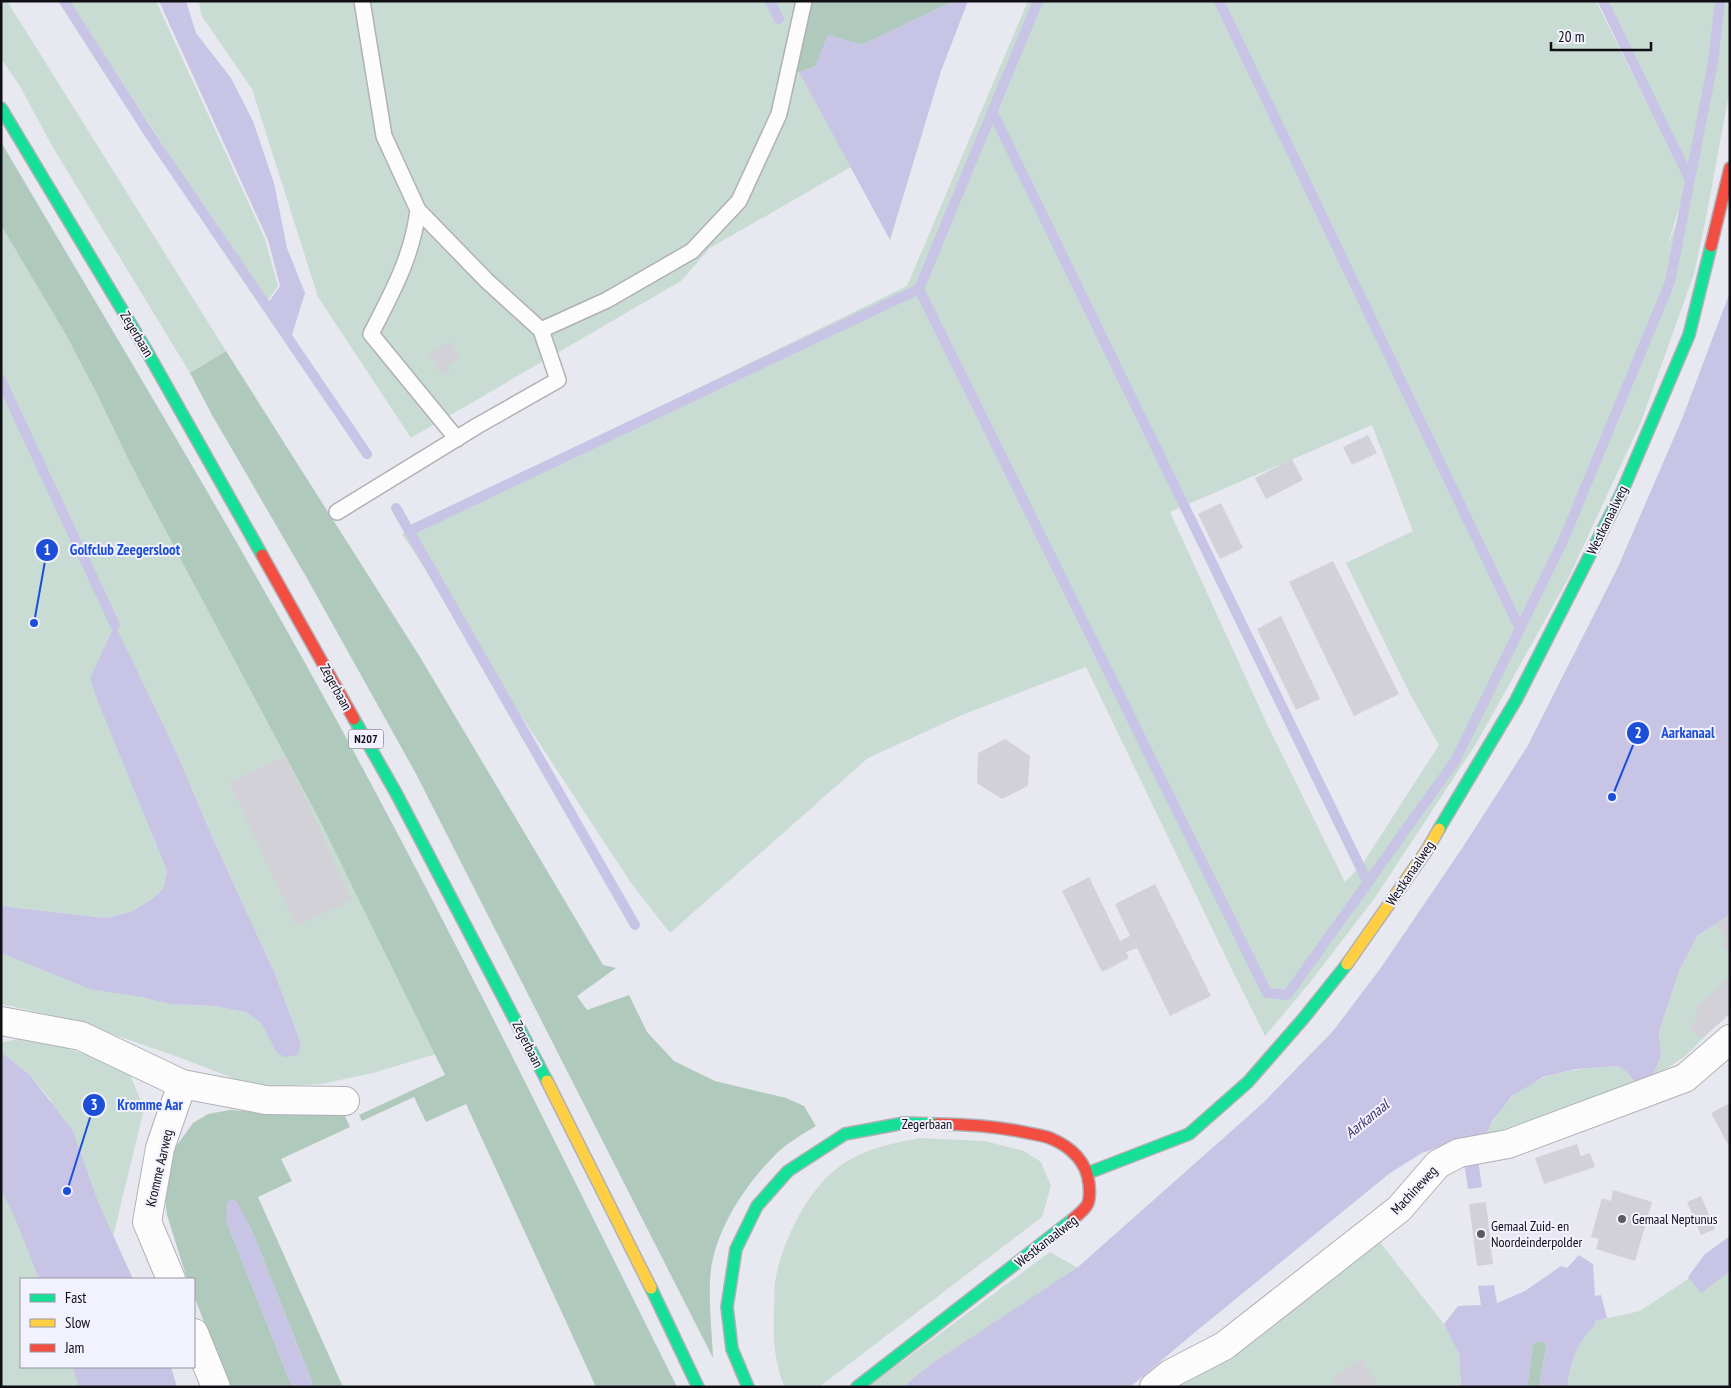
<svg xmlns="http://www.w3.org/2000/svg" width="1731" height="1388" font-family="'PT Sans Narrow',sans-serif">
  <rect width="100%" height="100%" fill="#e8e8f0"/>
  <!-- green -->
  <path fill="#c9dcd3" fill-rule="evenodd" d="M1,1h6l219,350 -36,22 -138,-227 -31,-58 -20,-30z
    M69,1h87l109,238 13,47 -12,17z
    M199,1h722l-121,72 51,94 -141,81 -29,33 -270,157 -93,-141 -66,-208 -51,-74z
    M1028,1h568l91,182 -21,67 22,-56 6,-25 11,-89 -15,94 -85,-173h125v88l-25,134 -11,51 -53,148 -72,155 -93,167 -102,155 -63,82 -46,55 -29,-58 -150,-311 -124,48 -94,43 -198,175 -39,-50 -229,-349 51,-27 162,-78 292,-143zM1372,425l41,106 -67,32 64,131 29,51 -76,118 -18,19 -78,-158 -97,-212z
    M1,225l65,110 30,57 33,69 52,99 139,261 116,233 -63,19 -52,11 -66,3 -74,-29 -112,-39 -68,-15v-51l140,44 29,7 44,2 32,6 15,11 16,30 24,-9 -26,-70 -61,-133 -37,-87 -19,-38 -5,121 14,34 -4,18 -11,10 -21,13 -25,6 -105,-12z
    M1730,913v99l-46,45 -33,22 10,-23 -2,-24 20,-61 18,-35 28,-18z
    M29,1036l89,29 12,9 14,35 -31,128 -63,-138 -20,-24 -29,-23v-9z
    M1618,1066l10,7 8,11 -150,51c28,-61 72,-65 132,-69z
    M919,1138l65,3 40,10 17,11 10,24 -9,31 -223,170h-34c-12,-26 -12,-55 -11,-82 1,-8 0,-16 1,-23 6,-37 30,-88 60,-112 23,-20 55,-26 84,-32z
    M1,1185l55,94h-35v88h67l7,20h-94z
    M1379,1241l65,83 15,30 2,33h-291z
    M1730,1251v136h-163c4,-25 9,-44 27,-62l1,-4 45,-10z
    M1050,1252l28,16 -147,96 -28,23h-35z"/>
  <!-- forest -->
  <path fill="#b0c9bd" d="M810,1h144l-92,44 -34,-10 -13,32 -16,5 -7,-2z
    M1,142c119,202 241,403 353,610 113,209 217,422 323,635h-81l-130,-283 -40,18 -12,-25 -52,24 -3,-6 86,-40 -125,-254 -139,-261 -52,-99 -33,-69 -30,-57 -65,-110z
    M226,351l194,306 183,308 13,3 -39,28 10,14 42,-15 18,37 27,29 41,20 71,17 18,8 12,20c-13,8 -27,16 -38,26 -33,32 -67,83 -68,130 -1,25 2,51 3,76l-298,-586 -107,-192 -96,-165 -22,-42z
    M230,1110l43,3 70,-1 7,15 -69,32 11,22 -34,16 85,190h-29l-62,-156 -7,-13 -19,2 66,167h-63l-35,-91v-17h-7l-20,-64 -4,-33 11,-33 19,-26 15,-9z
    M1539,1341l8,2 -8,44h-12l6,-43z"/>
  <!-- water -->
  <path fill="#c7c4e6" d="M159,1h27l10,32 35,45 22,43 21,62 13,65 18,45 -15,48 -24,-35 14,-20 -12,-46z
    M954,1h14l-27,70 -51,169 -91,-168 16,-5 13,-32 34,10z
    M1730,292v621l-5,5 -28,18 -18,35 -20,61 2,24 -10,23 -15,5 -8,-11 -10,-7 -42,3 -33,8 -31,19 -19,24 -7,15 -8,24 4,28 -14,2 -4,-27 -19,-17 -23,8 -32,20 -4,32 -166,133 -26,-5 -64,54h-227l28,-23 147,-97 185,-164 70,-72 47,-62 83,-122 64,-100 91,-180 64,-148z
    M115,625l62,129 37,87 61,133 26,70 -3,11 -13,2 -8,-4 -16,-30 -15,-11 -32,-6 -44,-2 -29,-7 -51,-8 -89,-36v-47l105,12 25,-6 21,-13 11,-10 4,-18 -70,-172 -7,-21z
    M1,1052l29,23 43,56 25,71 35,77h-94l-22,-56 -16,-34z
    M233,1199l5,4 14,28 62,156h-22l-66,-167 1,-18z
    M1730,1236v35l-29,22 -13,-16 17,-23z
    M1579,1255l14,9 2,32 6,-1 6,23 -12,3v4c-19,18 -24,37 -28,62h-28l8,-43 -8,-3 -6,3 -6,43h-66l-2,-33 -15,-30 14,-18 23,-1 -3,-19 16,-1 3,18 28,-12 36,-25 6,2z
    M72,1367h99l6,20h-98z"/>
  <!-- pier -->
  <path fill="#e8e8f0" d="M1390,1173l-4,32 -166,133 -26,-5z"/>
  <g fill="none" stroke-linecap="round" stroke-linejoin="round">
    <!-- stream -->
    <path stroke="#c7c4e6" stroke-width="10" d="M64,1l86,134 217,319
      M770,1l9,18
      M1219,1l301,628
      M1603,1l87,179
      M992,111l376,772
      M919,289l119,-288
      M1,380l114,245
      M396,508l239,417
      M409,531l510,-242 348,704 20,2 168,-234 108,-220 107,-259 43,-220 7,-61"/>
  </g>
  <!-- building -->
  <path fill="#d1d1d7" d="M450,341l10,17 -12,8 3,4 -9,6 -13,-22z
    M1368,435l9,18 -25,12 -9,-18z
    M1292,459l11,21 -37,19 -11,-21z
    M1221,503l22,45 -23,11 -22,-45z
    M1333,561l66,133 -45,22 -65,-134z
    M1281,616l39,83 -24,11 -39,-81z
    M1005,739l25,17 -2,30 -26,13 -25,-16 1,-30z
    M286,756l66,144 -56,26 -67,-144z
    M1089,877l31,64 10,-5 -15,-32 40,-20 56,112 -41,20 -33,-68 -11,4 3,6 -27,14 -40,-81z
    M1730,917v37l-9,-10 6,-5 -10,-13z
    M1730,977v37l-29,25 -12,-13 11,-10 -6,-8z
    M1730,1103v45l-19,-35z
    M1577,1144l4,12 9,-3 5,14 -51,17 -9,-26z
    M1613,1190l39,12 -17,59 -39,-12 3,-10 -8,-2 11,-39 9,3z
    M1701,1196l14,33 -14,6 -14,-33z
    M1486,1202l7,62 -16,2 -8,-62z
    M1362,1359l17,28h-42l-5,-9z"/>
  <g fill="none" stroke-linecap="round" stroke-linejoin="round">
    <!-- lane casing -->
    <g stroke="#b0b0b6" stroke-width="18">
      <path id="lane" d="M418,210c-6,48 -26,82 -47,124l86,105
        M541,330l66,-30 85,-49 47,-50 40,-87 25,-113
        M337,512l140,-86 81,-46 -17,-50 -54,-49 -69,-71 -34,-74 -22,-135"/>
    </g>
    <!-- street casing -->
    <g stroke="#b0b0b6" stroke-width="30">
      <path id="street" d="M1,1021l80,15 101,48 84,16 79,1
        M171,1279l-24,-57 13,-74 22,-64
        M194,1333l22,54
        M1154,1387l16,-13 54,-28 175,-137 39,-45 21,-11 49,-9 177,-66 45,-39"/>
    </g>
    <!-- fast casing -->
    <g stroke="#b0b0b6" stroke-width="14">
      <path id="fast" d="M1,108l144,240 117,207
        M354,719l42,74 151,288
        M1439,829l77,-129 106,-208 67,-157 22,-89
        M1088,1173l101,-39 59,-52 55,-63 44,-55
        M651,1288l47,99
        M748,1387l-16,-38 -5,-42 9,-58 21,-43 31,-35 57,-37 59,-11 33,1
        M857,1387l216,-168"/>
    </g>
    <!-- slow casing -->
    <g stroke="#b0b0b6" stroke-width="14">
      <path id="slow" d="M1347,964l80,-114 12,-21
        M547,1081l104,207"/>
    </g>
    <!-- jam casing -->
    <g stroke="#b0b0b6" stroke-width="14">
      <path id="jam" d="M1711,246l19,-78
        M262,555l92,164
        M937,1124c32,0 65,3 96,10 6,1 13,2 19,5 19,8 35,23 37,45 2,20 -1,23 -16,35"/>
    </g>
    <!-- lane -->
    <use href="#lane" stroke="#fcfcfd" stroke-width="15"/>
    <!-- street -->
    <use href="#street" stroke="#fcfcfd" stroke-width="28"/>
    <!-- fast -->
    <use href="#fast" stroke="#16e098" stroke-width="11"/>
    <!-- slow -->
    <use href="#slow" stroke="#ffcf43" stroke-width="11"/>
    <!-- jam -->
    <use href="#jam" stroke="#f24e42" stroke-width="11"/>
  </g>
  <!-- markers -->
  <g fill="#5b5b61" stroke="#f2f1fe" stroke-width="2">
    <circle cx="1622" cy="1219" r="5"/>
    <circle cx="1481" cy="1234" r="5"/>
  </g>
  <g text-anchor="middle" stroke-width="4" stroke-linejoin="round" paint-order="stroke">
    <!-- shield labels -->
    <rect fill="#f2f1fe" stroke="#53535a" stroke-width="1" x="348.5" y="729.5" width="35" height="19" rx="4"/>
    <g font-size="12" font-weight="bold" fill="#0f0f14">
      <text x="366" y="743">N207</text>
    </g>
    <!-- street labels -->
    <g font-size="14" fill="#0f0f14" stroke="#f2f1fe">
      <text transform="translate(137 334) rotate(59)" y="5">Zegerbaan</text>
      <text transform="translate(1607 520) rotate(-64)" y="5">Westkanaalweg</text>
      <text transform="translate(336 687) rotate(61)" y="5">Zegerbaan</text>
      <text transform="translate(1410 873) rotate(-56)" y="5">Westkanaalweg</text>
      <text transform="translate(528 1044) rotate(63)" y="5">Zegerbaan</text>
      <text x="927" y="1129">Zegerbaan</text>
      <text transform="translate(159 1168) rotate(-77)" y="5">Kromme Aarweg</text>
      <text transform="translate(1414 1190) rotate(-47)" y="5">Machineweg</text>
      <text transform="translate(1046 1241) rotate(-38)" y="5">Westkanaalweg</text>
    </g>
    <!-- poi labels -->
    <g font-size="14" fill="#0f0f14" stroke="#f2f1fe" text-anchor="start">
      <text x="1632" y="1224">Gemaal Neptunus</text>
      <text x="1491" y="1231">Gemaal Zuid- en<tspan x="1491" dy="16">Noordeinderpolder</tspan></text>
    </g>
    <!-- water labels -->
    <g font-size="15" font-style="italic" fill="#3f346c" stroke="#f2f1fe">
      <text transform="translate(1367 1119) rotate(-39)" y="5">Aarkanaal</text>
    </g>
  </g>
  <!-- callouts -->
  <path fill="none" stroke="#1d4ed8" stroke-width="2" d="M34 623L47 550M1612 797L1638 733M67 1191L94 1105"/>
  <g fill="#1d4ed8" stroke="#f2f1fe" stroke-width="2">
    <circle cx="34" cy="623" r="5"/>
    <circle cx="1612" cy="797" r="5"/>
    <circle cx="67" cy="1191" r="5"/>
    <circle cx="47" cy="550" r="12"/>
    <circle cx="1638" cy="733" r="12"/>
    <circle cx="94" cy="1105" r="12"/>
  </g>
  <g font-size="15" text-anchor="middle" font-weight="bold" fill="#fff">
    <text x="47" y="555">1</text>
    <text x="1638" y="738">2</text>
    <text x="94" y="1110">3</text>
  </g>
  <g font-size="15" text-anchor="middle" font-weight="bold" fill="#1d4ed8" stroke="#f2f1fe" stroke-width="4" stroke-linejoin="round" paint-order="stroke">
    <text x="125" y="555">Golfclub Zeegersloot</text>
    <text x="1688" y="738">Aarkanaal</text>
    <text x="150" y="1110">Kromme Aar</text>
  </g>
  <!-- border -->
  <rect width="1731" height="1388" fill="none" stroke="#0f0f14" stroke-width="5"/>
  <!-- legend -->
  <rect x="20" y="1278" width="175" height="90" fill="#f2f1fe" stroke="#9797a0"/>
  <rect x="30" y="1294" width="25" height="8" fill="#16e098" stroke="#9797a0"/>
  <text x="65" y="1303" font-size="15" fill="#0f0f14">Fast</text>
  <rect x="30" y="1319" width="25" height="8" fill="#ffcf43" stroke="#9797a0"/>
  <text x="65" y="1328" font-size="15" fill="#0f0f14">Slow</text>
  <rect x="30" y="1344" width="25" height="8" fill="#f24e42" stroke="#9797a0"/>
  <text x="65" y="1353" font-size="15" fill="#0f0f14">Jam</text>
  <!-- scale -->
  <path d="M1551 42v8h100v-8" fill="none" stroke="#0f0f14" stroke-width="2.5"/>
  <text x="1558" y="42" font-size="15" fill="#0f0f14" stroke="#f2f1fe" stroke-width="4" paint-order="stroke">20 m</text>
</svg>
